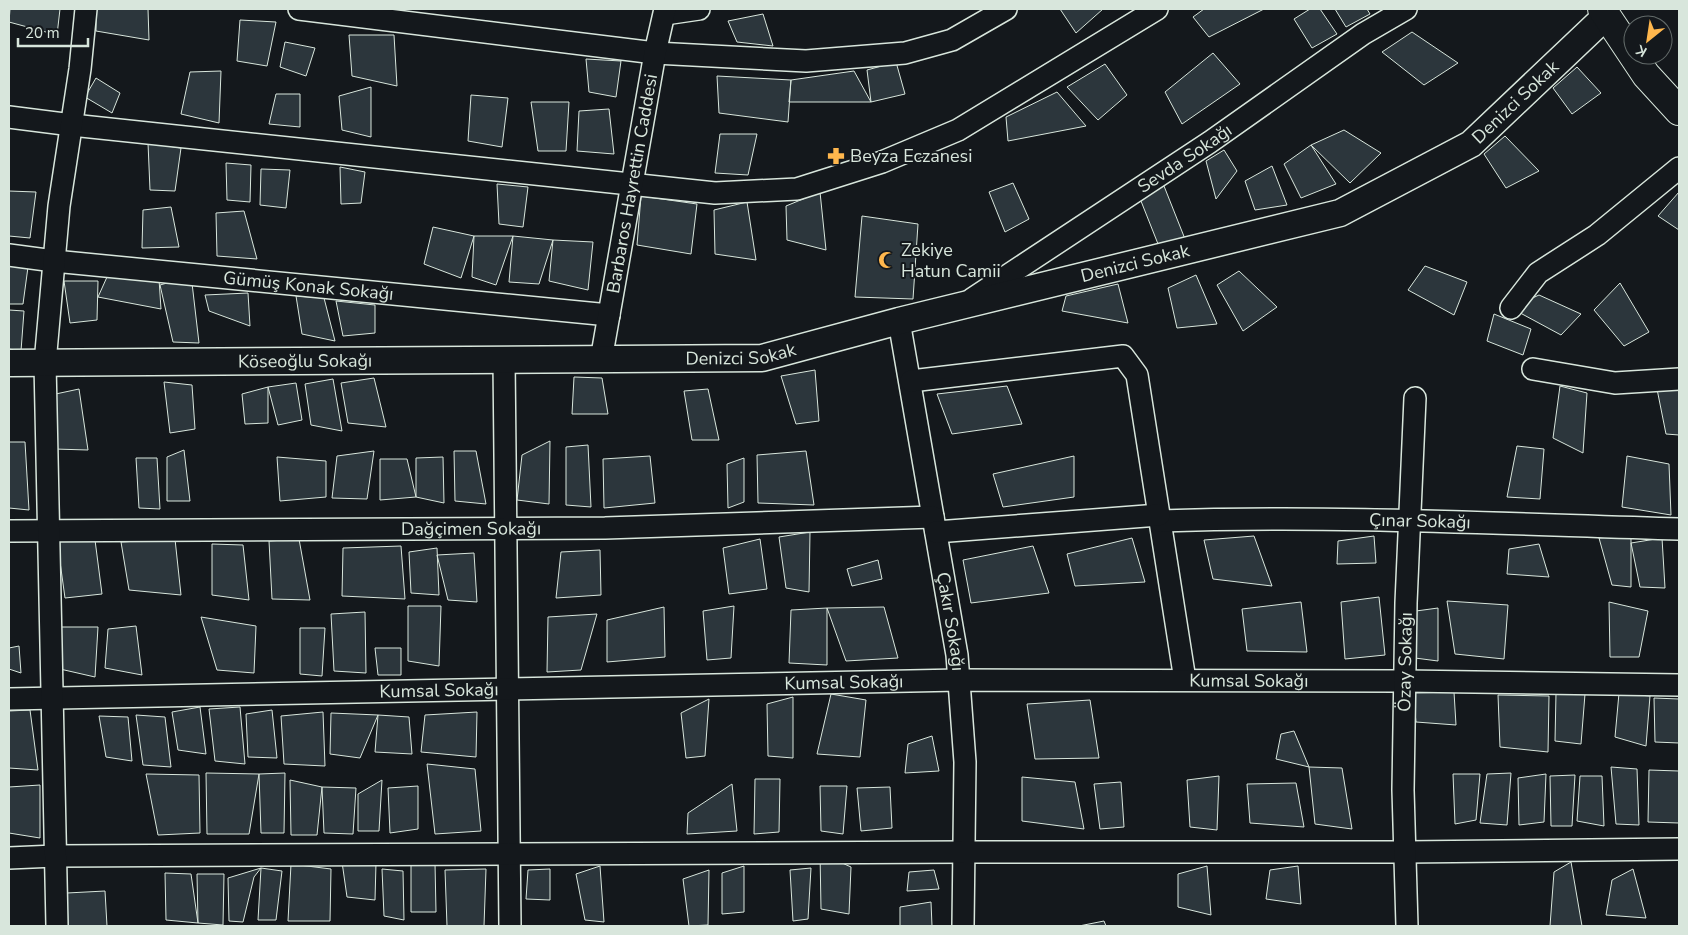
<svg xmlns="http://www.w3.org/2000/svg" width="1688" height="935" font-family="'Nunito Sans',sans-serif">
  <rect width="100%" height="100%" fill="#14181c"/>
  <!-- building -->
  <path fill="#2c363c" stroke="#d8e6dc" d="M10,9h50l-3,26 -48,-13z
    M96,9h52l1,31 -53,-9z
    M1060,9h43l-27,24z
    M1204,9h60l-55,28 -16,-20z
    M1310,9h10l17,25 -25,14 -18,-29z
    M1335,9h32l3,5 -24,13z
    M763,14l10,32 -36,-4 -9,-21z
    M240,20l36,2 -9,44 -30,-5z
    M1412,32l46,31 -34,22 -42,-33z
    M349,35h45l3,51 -45,-10z
    M285,42l30,6 -9,28 -26,-9z
    M1213,53l27,31 -58,40 -17,-32z
    M586,59l35,2 -5,36 -27,-5z
    M896,62l9,32 -34,8 -4,-32z
    M1105,64l22,31 -29,25 -31,-33z
    M1577,67l24,26 -29,21 -19,-26z
    M221,71l-2,52 -38,-9 9,-42z
    M854,71l17,31h-82l2,-22z
    M717,76l74,4 -3,42 -69,-9z
    M96,78l24,15 -8,20 -27,-16z
    M371,87v50l-29,-7 -3,-34z
    M1057,92l29,34 -78,15 -2,-24z
    M276,94h24v33l-31,-3z
    M471,95l37,3 -6,49 -34,-6z
    M531,102h38l-3,49h-28z
    M609,109l5,45 -37,-3 2,-40z
    M1344,130l37,23 -31,30 -39,-38z
    M720,134h37l-9,41 -33,-2z
    M1505,136l34,35 -33,17 -22,-34z
    M148,143l33,5 -6,43 -25,-1z
    M1311,145l25,39 -35,14 -17,-34z
    M1224,150l13,21 -21,28 -10,-38z
    M226,163l25,2 -1,37 -23,-2z
    M1272,166l15,39 -32,5 -10,-29z
    M340,167l25,5 -4,31 -20,1z
    M261,169l29,1 -4,38 -26,-3z
    M1013,183l16,36 -24,13 -16,-40z
    M497,184l31,3 -5,40 -24,-3z
    M1164,186l21,53 -25,10 -21,-53z
    M9,191l27,1 -6,46 -21,-2z
    M820,192l6,58 -39,-10 -1,-34z
    M1679,192v38l-21,-14z
    M641,196l56,8 -6,50 -54,-9z
    M747,202l9,58 -41,-6 -1,-44z
    M171,207l8,40 -37,1 1,-38z
    M244,211l13,48 -40,-3 -1,-43z
    M862,216l56,8 -5,75 -58,-2z
    M433,227l41,9 -13,42 -37,-14z
    M474,236h39l-17,49 -24,-8z
    M513,236l40,4 -14,44 -30,-2z
    M553,240l40,2 -5,48 -39,-9z
    M9,265l19,2 -5,37h-14z
    M1425,266l42,16 -13,33 -46,-25z
    M1239,271l38,36 -34,24 -26,-46z
    M195,275l-3,8 7,60 -26,-1 -13,-57z
    M1196,275l21,49 -40,4 -9,-40z
    M107,277l52,2 2,30 -63,-12z
    M64,281h34l-1,39 -27,3z
    M1620,283l29,49 -25,14 -30,-36z
    M1118,284l10,39 -66,-12 4,-15z
    M248,293l2,33 -41,-15 -4,-16z
    M1539,295l42,19 -20,21 -50,-27z
    M296,296l28,2 11,43 -33,-7z
    M336,301l39,4v28l-32,3z
    M9,310l15,1 -3,40 -12,-2z
    M1494,314l37,15 -8,26 -36,-14z
    M815,370l4,51 -23,3 -15,-48z
    M574,377l28,1 6,36h-36z
    M374,378l12,49 -38,-4 -7,-40z
    M333,379l9,52 -31,-6 -6,-41z
    M164,382l28,3 3,44 -25,4z
    M296,383l6,37 -24,5 -10,-38z
    M1007,386l15,38 -70,10 -15,-40z
    M1560,386l27,7 -4,60 -30,-15z
    M268,387v36l-23,1 -3,-30z
    M79,389l9,61 -34,-1 -3,-54z
    M708,389l11,51h-27l-8,-49z
    M1657,389h22v46l-13,-1z
    M550,441l-1,63 -32,-4 5,-45z
    M9,442h16l4,68 -20,-2z
    M588,445l3,62 -25,-2v-58z
    M1517,446l27,3 -4,50 -33,-2z
    M184,450l6,51h-23v-44z
    M374,451l-7,48 -35,-1 5,-42z
    M454,451h22l10,53 -31,-3z
    M806,451l8,54 -56,-2 -1,-48z
    M650,456l5,47 -51,5 -1,-49z
    M1074,456v41l-71,10 -10,-33z
    M1627,456l42,8 2,51 -49,-8z
    M277,457l49,4v36l-46,4z
    M443,457l1,46 -28,-6v-39z
    M136,458h21l3,51 -21,-1z
    M744,458v44l-16,6 -1,-44z
    M380,459h27l9,38 -36,3z
    M810,532l-1,60 -23,-4 -7,-51z
    M1631,535v52l-19,-2 -13,-47z
    M1254,536l18,50 -59,-7 -9,-39z
    M1374,536l2,27 -39,1 1,-23z
    M1132,538l13,44 -70,4 -8,-32z
    M1662,538l3,50 -25,-1 -9,-44z
    M175,539l6,56 -52,-5 -8,-48z
    M299,539l11,61 -38,-1 -3,-58z
    M760,539l7,50 -38,5 -6,-46z
    M57,540h38l7,54 -37,4z
    M212,544l31,1 6,55 -37,-5z
    M1539,544l10,33 -42,-3 2,-25z
    M401,546l4,53 -63,-3 1,-48z
    M1033,546l16,47 -78,10 -8,-43z
    M437,548l2,47 -28,-2 -2,-41z
    M600,550l1,45 -45,3 5,-46z
    M474,553l3,49 -29,-2 -11,-45z
    M878,560l4,19 -30,7 -5,-17z
    M1379,597l6,58 -40,4 -4,-57z
    M1447,601l61,4 -4,54 -49,-5z
    M1301,602l6,50 -60,-1 -5,-42z
    M1609,602l39,9 -9,46h-29z
    M408,606h33l-2,60 -31,-5z
    M734,606l-3,52 -24,2 -4,-49z
    M664,607l1,50 -58,5v-42z
    M884,607l14,51 -52,3 -19,-53z
    M827,608v57l-38,-2 2,-53z
    M1438,608v53l-23,-3 1,-47z
    M365,612l1,61 -32,-2 -3,-57z
    M597,614l-16,56 -34,2 1,-55z
    M201,617l55,9 -2,47 -37,-3z
    M136,626l6,49 -37,-7 3,-39z
    M57,627h41l-3,50 -35,-8z
    M300,628h25l-3,48 -22,-2z
    M19,646l2,27 -12,-4v-21z
    M375,648h26v27h-23z
    M1454,692l2,33 -40,-3 -3,-29z
    M1556,693l29,1 -4,50 -26,-3z
    M1619,693l31,3 -4,50 -31,-9z
    M831,694l35,6 -6,57 -43,-3z
    M1498,695l51,1 -1,56 -48,-5z
    M793,697v61l-25,-2 -1,-52z
    M1654,698l25,1v44l-24,-1z
    M709,699l-4,57 -19,2 -5,-45z
    M1090,700l9,58 -64,1 -8,-55z
    M200,707l6,47 -28,-4 -6,-38z
    M240,707l5,57 -30,-3 -6,-52z
    M30,710l8,60 -29,-2v-57z
    M272,710l5,48 -29,-1 -2,-43z
    M323,712l2,54 -41,-2 -3,-48z
    M477,712l-1,45 -55,-5 4,-37z
    M331,713l47,2 -18,43 -30,-4z
    M136,715l29,2 6,50 -28,-2z
    M378,715l31,2 3,37 -37,-2z
    M99,716l29,1 4,44 -26,-4z
    M1294,731l15,36 -33,-8 5,-25z
    M932,736l7,35 -34,2 3,-29z
    M427,764l48,5 6,62 -46,3z
    M1309,767l33,1 10,61 -37,-5z
    M1611,767l26,2 2,56 -23,-1z
    M1649,770l30,1v52l-31,-1z
    M206,773l53,1 -10,60h-42z
    M285,773l-1,60h-23l-2,-59z
    M1511,773l-4,52 -27,-2 7,-49z
    M146,774l53,1 1,58 -42,2z
    M1453,774h27l-4,46 -21,4z
    M1546,774l-2,48 -25,3 -1,-47z
    M1575,775l-3,51h-21l-1,-50z
    M1219,776l-2,54 -27,-3 -3,-47z
    M1580,776h22l2,50 -27,-5z
    M1022,777l53,5 9,47 -62,-8z
    M755,779h25l-1,53 -25,2z
    M290,780l32,7 -5,48h-26z
    M382,780l-3,51h-21v-37z
    M1121,782l3,45 -24,2 -6,-45z
    M1296,783l8,44 -54,-4 -3,-39z
    M732,784l5,47 -50,3 1,-21z
    M40,785v53l-31,-5v-46z
    M418,786v43l-28,4 -2,-45z
    M820,786h27l-4,48 -22,-3z
    M322,787l34,1 -3,46 -29,-1z
    M890,787l2,41 -31,3 -4,-43z
    M820,853l31,14 -2,47 -28,-5z
    M411,860l24,3 1,49h-25z
    M342,862l34,1 -1,37 -28,-3z
    M1571,862l11,64h-32l4,-54z
    M291,864l40,5 -1,52h-42z
    M600,866l4,56 -19,-2 -9,-46z
    M744,866v46l-22,2v-41z
    M1207,866l4,49 -33,-8v-33z
    M1298,866l3,38 -35,-5 4,-29z
    M261,868l21,3 -6,49h-18z
    M261,868l-7,9 -11,45 -14,-1 -1,-43z
    M811,868l-3,51 -15,2 -3,-51z
    M382,869l21,2 1,49 -20,-4z
    M486,869l-2,57h-37l-2,-56z
    M550,869v31l-24,-1 2,-29z
    M1633,869l13,49 -40,-3 6,-35z
    M709,870l-1,55 -19,1 -6,-47z
    M934,870l5,19 -32,2 2,-19z
    M165,873l26,1 7,49 -32,-3z
    M197,874h27l-1,51 -25,-2z
    M105,891l2,35h-39l-1,-33z
    M931,902l1,24h-32v-19z
    M1104,921l2,5h-27z"/>
  <g fill="none" stroke-linecap="round" stroke-linejoin="round">
    <!-- minor casing -->
    <g stroke="#d8e6dc" stroke-width="24">
      <g id="minor">
        <path d="M299,9l356,44 151,8 99,-8 47,-13 54,-31"/>
        <path d="M665,14l34,-5"/>
        <path d="M9,117l63,8 643,68 82,-4 85,-27 76,-32 199,-121"/>
        <path id="s1" d="M9,255l45,6 555,54"/>
        <path id="s2" d="M972,299l238,-157 153,-108 43,-25"/>
        <path d="M1511,308l27,-35 59,-38 82,-67"/>
        <path id="s3" d="M899,321l58,334 8,107 -2,164"/>
        <path d="M504,360l6,566"/>
        <path id="s4" d="M601,360l54,-307 10,-44"/>
        <path d="M1533,369l82,14 64,-4"/>
        <path d="M911,381l212,-25 14,19 48,305"/>
        <path id="s5" d="M1160,521c173,-6 346,3 519,8"/>
        <path id="s6" d="M9,531l596,-3 328,-11"/>
        <path d="M936,532l223,-17"/>
        <path id="s7" d="M9,699l950,-19 446,1 274,4"/>
        <path d="M9,858l46,-2 909,-4h441l274,-3"/>
        <path d="M57,926l-12,-563 14,-157 21,-137 6,-60"/>
        <path id="s8" d="M1407,926l-4,-136 3,-187 9,-205"/>
      </g>
    </g>
    <!-- tertiary casing -->
    <g stroke="#d8e6dc" stroke-width="29">
      <g id="tertiary">
        <path id="s9" d="M9,363l753,-5 137,-37 441,-108 131,-69 135,-128"/>
      </g>
    </g>
    <!-- secondary casing -->
    <g stroke="#d8e6dc" stroke-width="30">
      <path id="secondary" d="M1602,9l44,66 33,36"/>
    </g>
    <!-- minor -->
    <use href="#minor" stroke="#14181c" stroke-width="21"/>
    <!-- tertiary -->
    <use href="#tertiary" stroke="#14181c" stroke-width="26"/>
    <!-- secondary -->
    <use href="#secondary" stroke="#14181c" stroke-width="28"/>
  </g>
  <!-- icons -->
  <defs>
    <g id="pharmacy-bare" transform="scale(1.35)"><path d="M-2-6h4v4h4v4h-4v4h-4v-4h-4v-4h4Z" fill="#ffb74d" stroke="#14181c" stroke-width="2.5" paint-order="stroke"/></g>
    <g id="mosque-bare" transform="scale(1.35)"><path d="M3.5-4.9A6 6 0 1 0 3.5 4.9A5 5 0 1 1 3.5-4.9Z" fill="#ffb74d" stroke="#14181c" stroke-width="2.5" paint-order="stroke"/></g>
  </defs>
  <g fill-rule="evenodd">
    <use href="#pharmacy-bare" x="836" y="156"/>
    <use href="#mosque-bare" x="887" y="260"/>
  </g>
  <g text-anchor="middle" stroke-width="4" stroke-linejoin="round" paint-order="stroke">
    <!-- street labels -->
    <g font-size="18" fill="#d8e6dc" stroke="#14181c">
      <text dy="6" stroke="none"><textPath href="#s9" startOffset="1558">Denizci Sokak</textPath></text>
      <text dy="6" stroke="none"><textPath href="#s2" startOffset="255">Sevda Sokağı</textPath></text>
      <text dy="6" stroke="none"><textPath href="#s4" startOffset="179">Barbaros Hayrettin Caddesi</textPath></text>
      <text dy="6" stroke="none"><textPath href="#s9" startOffset="1138">Denizci Sokak</textPath></text>
      <text dy="6" stroke="none"><textPath href="#s1" startOffset="301">Gümüş Konak Sokağı</textPath></text>
      <text dy="6" stroke="none"><textPath href="#s9" startOffset="732">Denizci Sokak</textPath></text>
      <text dy="6" stroke="none"><textPath href="#s9" startOffset="296">Köseoğlu Sokağı</textPath></text>
      <text dy="6" stroke="none"><textPath href="#s5" startOffset="260">Çınar Sokağı</textPath></text>
      <text dy="6" stroke="none"><textPath href="#s6" startOffset="462">Dağçimen Sokağı</textPath></text>
      <text dy="6" stroke="none"><textPath href="#s3" startOffset="305">Çakır Sokağı</textPath></text>
      <text dy="6" stroke="none"><textPath href="#s8" startOffset="264">Özay Sokağı</textPath></text>
      <text dy="6" stroke="none"><textPath href="#s7" startOffset="1240">Kumsal Sokağı</textPath></text>
      <text dy="6" stroke="none"><textPath href="#s7" startOffset="835">Kumsal Sokağı</textPath></text>
      <text dy="6" stroke="none"><textPath href="#s7" startOffset="430">Kumsal Sokağı</textPath></text>
    </g>
    <!-- poi labels -->
    <g font-size="18" fill="#d8e6dc" stroke="#14181c" text-anchor="start">
      <text x="850" y="162">Beyza Eczanesi</text>
      <text x="901" y="256">Zekiye<tspan x="901" dy="21">Hatun Camii</tspan></text>
    </g>
  </g>
  <!-- border -->
  <rect width="1688" height="935" fill="none" stroke="#d8e6dc" stroke-width="20"/>
  <!-- north arrow -->
  <g transform="translate(1648 40) rotate(210)"><circle r="24" fill="#14181c" stroke="#626a69"/>
  <path d="M0-4L9 19L0 12L-9 19Z" fill="#ffb74d"/>
  <text y="-8" font-size="14" font-weight="bold" text-anchor="middle" fill="#d8e6dc">K</text>
  </g>
  <!-- scale -->
  <path d="M18 38v8h70v-8" fill="none" stroke="#d8e6dc" stroke-width="2.5"/>
  <text x="25" y="38" font-size="15" fill="#d8e6dc" stroke="#14181c" stroke-width="4" paint-order="stroke">20 m</text>
</svg>
